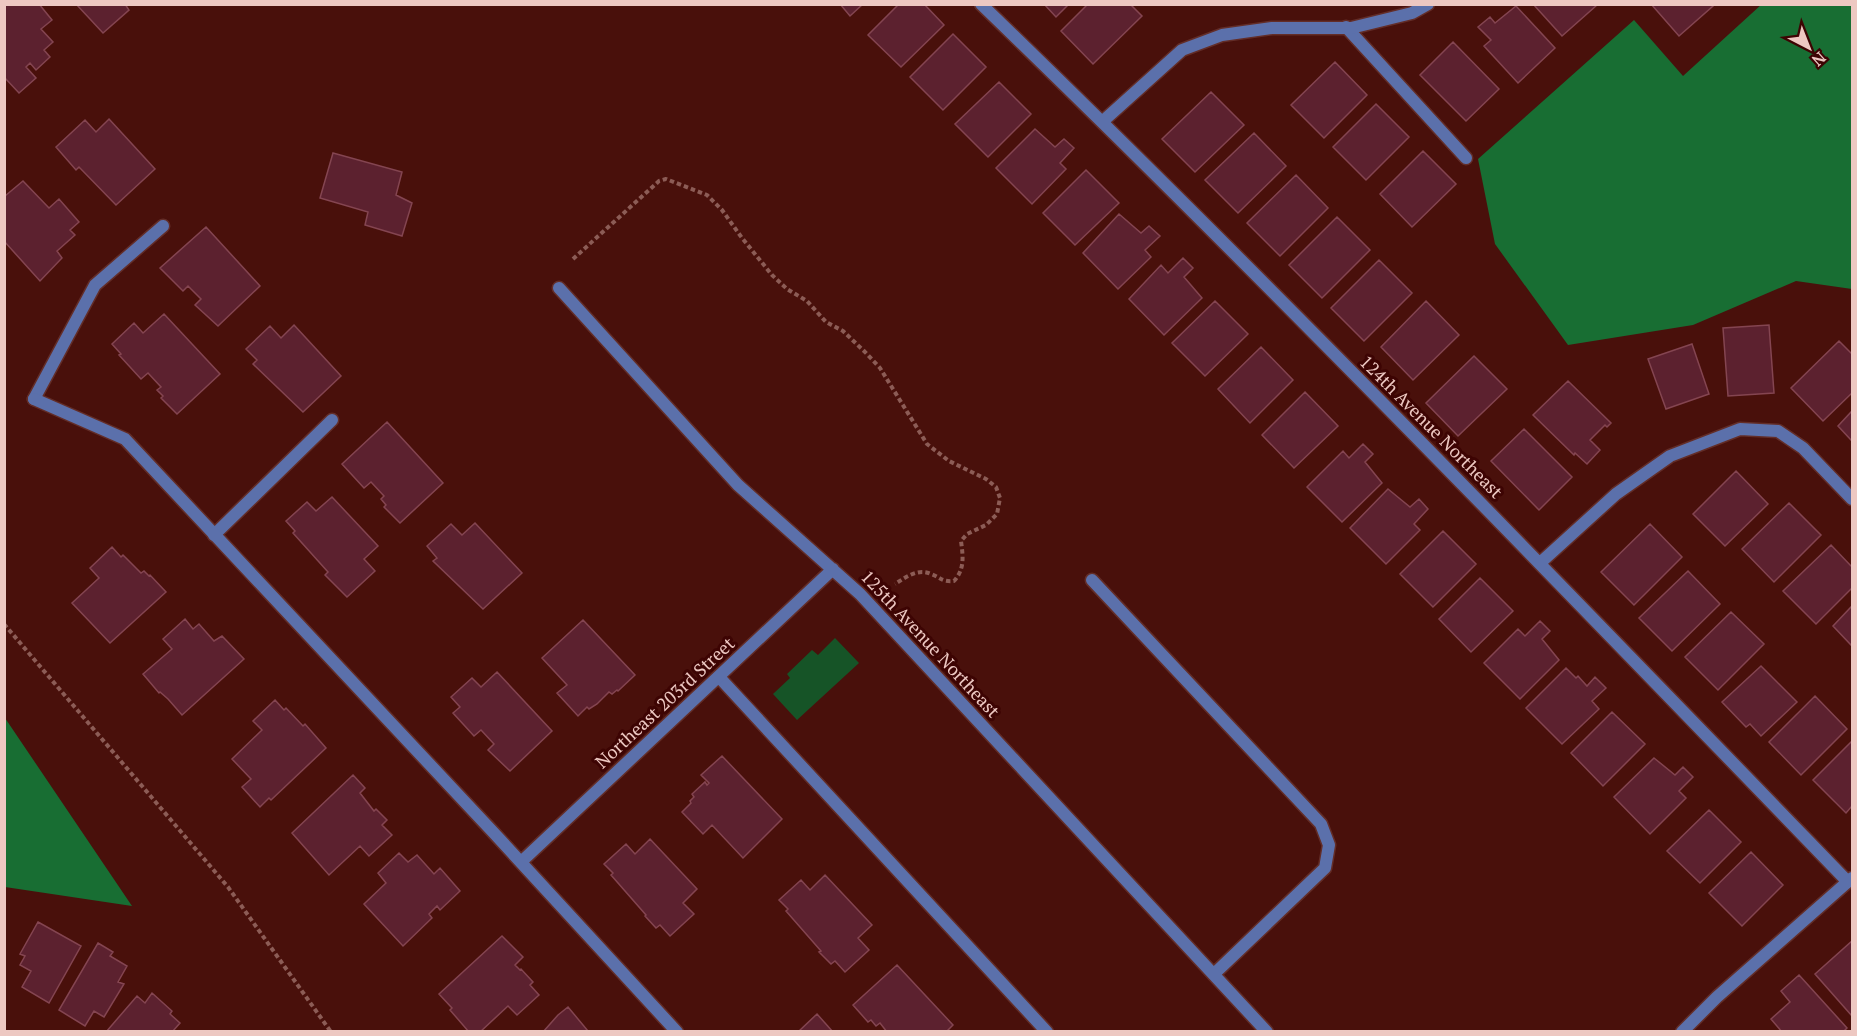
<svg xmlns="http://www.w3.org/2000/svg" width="1857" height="1036" font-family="'PT Serif',serif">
  <rect width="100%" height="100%" fill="#49100b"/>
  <!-- green -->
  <path fill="#165427" d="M835,638l24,25 -62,57 -24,-26 17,-16 -3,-4 25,-24 6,5z"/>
  <!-- forest -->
  <path fill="#186e33" d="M1762,4l90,1v284l-56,-8 -103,44 -125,20 -73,-101 -17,-85 156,-139 49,56z
    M5,718l127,188 -127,-19z"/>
  <!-- building -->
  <path fill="#5c212f" stroke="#844551" stroke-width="1.5" d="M4,4h35l13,16 -11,9 12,13 -9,8 6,7 -14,13 -6,-7 -4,4 10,11 -17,15 -15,-16z
    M76,4h49l4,6 -26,23z
    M840,4h23l-13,12z
    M899,4h25l20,21 -43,42 -33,-32z
    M1044,4h25l-13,13z
    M1088,4h42l12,12 -49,48 -32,-33z
    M1533,4h63l1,1 -35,31z
    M1651,4h61l1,2 -34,30z
    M1516,6l39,42 -37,35 -34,-37 7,-6 -13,-13 12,-10 5,6z
    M953,34l33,33 -43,43 -33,-33z
    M1453,42l46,47 -33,32 -46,-46z
    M1335,62l32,33 -43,43 -33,-33z
    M999,82l32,32 -43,43 -33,-33z
    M1211,92l33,33 -49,47 -33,-33z
    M1376,104l33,33 -43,43 -33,-33z
    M109,119l46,50 -39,36 -37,-38 -3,3 -20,-23 29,-27 11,12z
    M1035,129l20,18 9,-8 10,9 -14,15 6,6 -34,35 -36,-36z
    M1254,133l32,33 -48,47 -33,-33z
    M1423,151l33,33 -44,43 -32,-33z
    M333,153l69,19 -6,23 16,8 -10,33 -37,-11 3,-13 -48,-14z
    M1086,170l33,33 -44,42 -32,-32z
    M1296,175l32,33 -48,48 -33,-33z
    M23,181l26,27 10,-9 20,23 -9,8 5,5 -18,16 5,7 -22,23 -36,-40 1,-45z
    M1119,214l22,19 8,-7 11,10 -15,14 6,7 -33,32 -35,-36z
    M1337,217l33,33 -48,48 -33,-33z
    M206,227l54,59 -42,40 -23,-21 6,-6 -13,-13 -5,5 -23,-23z
    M1183,258l10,10 -9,9 18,21 -38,37 -35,-36 32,-34 7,8z
    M1379,260l33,33 -48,48 -33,-33z
    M1215,301l33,33 -43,42 -33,-33z
    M1426,301l33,34 -46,45 -32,-33z
    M164,314l56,60 -43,40 -16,-16 2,-2 -6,-6 4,-3 -13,-14 -7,6 -22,-24 2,-1 -9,-10 22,-21 9,10z
    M294,325l47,51 -38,36 -50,-48 4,-4 -11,-11 24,-23 11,12z
    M1769,325l5,68 -46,3 -5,-68z
    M1839,341l13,13v39l-29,28 -32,-33z
    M1692,344l17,50 -43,15 -18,-50z
    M1261,347l32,33 -43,43 -32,-34z
    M1474,356l33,33 -49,47 -32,-33z
    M1568,381l43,42 -4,4 -2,-2 -15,15 10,10 -13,14 -12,-11 -1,2 -41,-40z
    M1305,392l33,34 -44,42 -32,-33z
    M1852,411v30l-14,-15z
    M387,422l56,61 -43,40 -16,-16 2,-2 -5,-6 3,-3 -13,-14 -7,6 -22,-24z
    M1524,429l48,48 -33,33 -48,-49z
    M1363,444l10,10 -8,8 17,21 -40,39 -35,-35 36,-36 6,7z
    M1736,471l32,33 -43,42 -32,-32z
    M1388,489l22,18 9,-8 9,10 -14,15 6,6 -34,34 -36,-36z
    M332,497l46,49 -14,13 11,12 -28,26 -22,-22 3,-3 -35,-39 2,-2 -9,-10 21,-19 9,9z
    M1789,503l32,32 -47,47 -32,-33z
    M475,523l47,50 -39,36 -50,-48 4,-3 -10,-12 24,-22 11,11z
    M1650,524l32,33 -48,48 -33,-33z
    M1443,531l33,33 -43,43 -33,-33z
    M1831,545l21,22v21l-36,36 -33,-33z
    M112,547l9,10 2,-2 18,18 3,-2 5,5 1,-1 16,17 -56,51 -38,-40 27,-25 -9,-10z
    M1688,571l32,33 -48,47 -33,-33z
    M1480,578l33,33 -42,41 -32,-33z
    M1852,606v40l-19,-20z
    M1731,612l33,32 -46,46 -33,-33z
    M185,619l8,10 6,-5 15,17 8,-5 22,23 -62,56 -14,-16 -8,-7 -1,1 -16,-19 29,-25 -9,-10z
    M583,620l52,55 -17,16 -1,-1 -5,4 -3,-2 -12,12 -8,5 -2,-2 -9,9 -21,-23 10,-8 -25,-27z
    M1540,621l10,10 -8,8 17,21 -39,39 -36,-36 34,-34 7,7z
    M1761,666l36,36 -36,34 -11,-12 -4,3 -24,-25z
    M1566,668l10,10 2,-2 9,10 8,-9 11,11 -14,13 7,8 -37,35 -36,-36z
    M497,672l55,59 -42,40 -22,-21 6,-6 -13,-14 -7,6 -21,-23 7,-6 -9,-10 21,-19 9,9z
    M1815,696l32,33 -46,46 -32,-33z
    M275,700l9,10 2,-2 17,18 2,-2 21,24 -55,52 -2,-2 -9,9 -18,-20 9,-8 -19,-20 30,-29 -9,-9z
    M1612,712l33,32 -42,42 -32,-33z
    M1851,742l1,2v62l-6,7 -33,-33z
    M722,756l60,63 -39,39 -31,-33 -9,9 -21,-22 9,-9 -1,-2 4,-4 -2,-3 13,-12 2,3 2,-2 -8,-8z
    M1654,758l21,17 8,-8 10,10 -14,14 7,7 -36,36 -36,-37z
    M353,775l12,13 -5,5 14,18 2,-2 11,11 -5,5 10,10 -23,21 -9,-10 -31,29 -37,-42z
    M1709,810l32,32 -41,41 -33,-32z
    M650,839l47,50 -14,14 11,11 -24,22 -10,-11 -4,3 -11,-12 1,-1 -35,-40 2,-2 -9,-9 22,-20 9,10z
    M1751,852l32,33 -41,41 -33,-33z
    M399,853l9,9 9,-7 17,19 6,-6 20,23 -20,19 -3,-4 -8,8 3,4 -29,28 -39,-42 22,-21 -8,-10z
    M825,875l47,50 -14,13 11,12 -24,22 -10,-11 -4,3 -12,-12 2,-1 -35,-40 2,-2 -9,-9 22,-20 9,10z
    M38,922l43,24 -32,57 -27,-16 9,-16 -11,-6 5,-9 -5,-2z
    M502,936l21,21 -8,8 5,5 1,-1 12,13 -3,3 9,10 -22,20 -9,-9 -28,26h-11l-19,-22 2,-2 -13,-14z
    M1852,941v75l-37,-42z
    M98,943l15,9 -3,4 17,10 -9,16 6,2 -20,33 -10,-6 -9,15 -26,-16z
    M897,965l56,60 -7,7h-59l-7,-9 -4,3 -5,-6 -3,2 -15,-17z
    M1799,975l48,53 -4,4h-61l-11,-13 19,-17 -9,-11z
    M152,993l20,18 -2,3 10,9 -8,9h-66l31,-36 8,7z
    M568,1007l20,24 -45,1 15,-17z
    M817,1014l16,18h-35z"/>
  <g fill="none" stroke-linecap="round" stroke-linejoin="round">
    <!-- lane casing -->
    <g stroke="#632d28" stroke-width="15">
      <path id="lane" d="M1346,27l120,131
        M34,399l61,-114 68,-59
        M214,535l118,-115
        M1092,580l229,244 8,21 -4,23 -111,106
        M719,677l328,355"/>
    </g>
    <!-- street casing -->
    <g stroke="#632d28" stroke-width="15">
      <path id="street" d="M981,4c296,286 581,582 867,878
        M1102,122l80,-72 40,-15 50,-7h79l61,-15 16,-9
        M559,288l179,197 122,109 407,438
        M34,399l91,40 368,393 184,200
        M1540,563l76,-69 54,-38 70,-27 38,2 25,17 49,51
        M521,862l312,-293
        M1682,1032l35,-35 135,-119"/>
    </g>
    <!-- path -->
    <path stroke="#8c5c56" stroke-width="4" stroke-dasharray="4.5 3" stroke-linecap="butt" d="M573,259l86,-78 7,-2 41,16 15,15 20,28 30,37 15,14 20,12 19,21 17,9 22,21 15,16 47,76 22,17 37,18 10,8 4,11 -3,16 -11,11 -19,9 -6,7c2,15 4,28 -7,40 -13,1 -12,-3 -23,-7 -13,-6 -25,3 -36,10
      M4,624l224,263 103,145"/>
    <!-- lane -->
    <use href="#lane" stroke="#5b70ab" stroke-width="12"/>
    <!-- street -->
    <use href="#street" stroke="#5b70ab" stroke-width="12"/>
  </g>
  <g text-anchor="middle" stroke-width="6" stroke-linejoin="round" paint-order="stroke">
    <!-- street labels -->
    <g font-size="18" fill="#edc8c2" stroke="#3d0403">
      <text transform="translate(1431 427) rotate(45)" y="6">124th Avenue Northeast</text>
      <text transform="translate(930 644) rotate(47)" y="6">125th Avenue Northeast</text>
      <text transform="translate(665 703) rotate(-43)" y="6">Northeast 203rd Street</text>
    </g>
  </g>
  <!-- border -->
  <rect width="1857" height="1036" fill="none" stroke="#edc8c2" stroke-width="12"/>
  <!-- north arrow -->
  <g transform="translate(1809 48) rotate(138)" stroke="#3d0403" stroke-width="4.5" paint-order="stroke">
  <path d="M0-4.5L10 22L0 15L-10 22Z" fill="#edc8c2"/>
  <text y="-9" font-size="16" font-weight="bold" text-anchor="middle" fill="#edc8c2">N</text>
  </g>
</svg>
